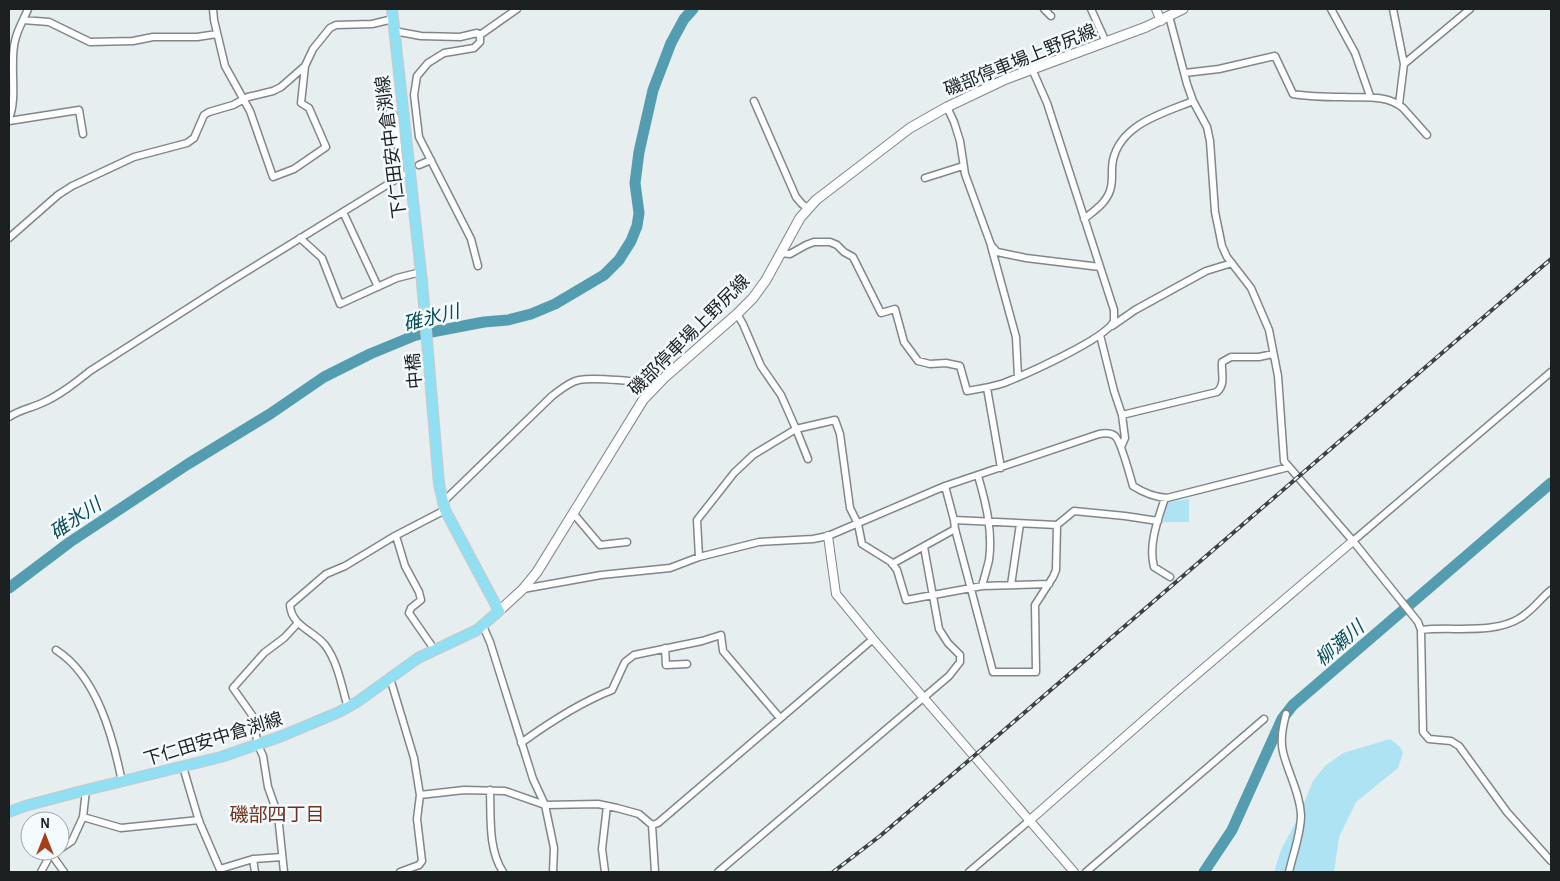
<svg xmlns="http://www.w3.org/2000/svg" width="1560" height="881" font-family="'Alegreya Sans','Noto Sans JP',sans-serif">
  <rect width="100%" height="100%" fill="#e6eef0"/>
  <!-- green -->
  <path fill="#ade3f2" d="M1189,499v23h-26l3,-16 3,-4z
    M1390,739l10,8 3,6 -5,15 -42,34 -17,35 -5,35h-60l7,-22 17,-32 15,-37 12,-15 18,-13z"/>
  <g fill="none" stroke-linecap="round" stroke-linejoin="round">
    <!-- river -->
    <path stroke="#549cb0" stroke-width="11" d="M9,588l61,-46 118,-78 82,-50 54,-37 46,-23 46,-19 68,-13 24,-2 23,-6 24,-10 49,-29 15,-15 12,-19 6,-15 2,-13 -4,-30 4,-31 14,-62 18,-47 13,-24 9,-10
      M1204,872l28,-42 50,-111 11,-14 258,-222"/>
    <!-- minor casing -->
    <g stroke="#808789" stroke-width="9">
      <path id="minor" d="M213,9l1,11 11,46 25,45 23,66 21,-8 32,-22 -17,-39 -8,-5 4,-37
        M1044,9l7,7
        M1091,9l15,33
        M1331,9l24,44 15,43
        M1393,9l11,55 -5,40
        M1169,16l18,68 6,17 14,26 3,14 5,71 7,34 5,11 24,31 18,42 9,46 6,85 69,80 65,81 3,8 2,102 6,7 22,2 8,5 48,66 44,49
        M23,20l26,2 41,20 43,-1 20,-4h44l20,-3
        M394,31l27,5 39,1 17,-4 3,2v7l-6,6 -30,5 -16,10 -11,13 -3,19 5,42 52,102 7,27
        M480,35l37,-26
        M1404,64l66,-55
        M1185,73l34,-4 56,-13 18,38c17,3 34,3 51,3 19,1 43,-3 59,11l24,27
        M754,101l42,96 6,7 6,4
        M947,107l7,15 6,19 5,33 26,71 6,7 29,6 74,9
        M390,112l5,4 6,60
        M9,118c9,-20 0,-55 6,-77 2,-11 9,-22 13,-32
        M9,121l70,-11 4,24
        M419,165l12,-5
        M925,178l38,-12
        M343,212l35,75
        M1084,219c11,-9 24,-17 27,-32 2,-9 0,-18 2,-27 8,-36 50,-47 80,-59
        M9,238l49,-43 14,-9 62,-29 53,-14 7,-5 10,-23 5,-3 24,-7 15,-8 25,-6 8,-4 24,-21 8,-17 17,-21 6,-3 36,-1 21,-5
        M300,238l22,20 18,46 57,-26 24,-6
        M991,246l25,91 2,40
        M780,253l10,1 16,-9 8,-3h16l7,3 7,7 9,5 28,56 14,-4 9,33 14,19 12,3 16,-1 14,3 7,25c12,-2 25,-4 37,-8 20,-8 102,-44 110,-62v-11l-67,-207 -15,-34
        M737,314l6,10 18,42 20,29 15,34 39,-9 5,14 10,74 8,16 4,20 29,18 6,8 9,30 76,-14c2,-8 5,-17 7,-26 4,-28 -3,-57 -11,-84
        M1112,326l23,-16 71,-39 26,-8
        M1100,335l14,56 8,24 3,23 -4,9
        M987,388l14,80
        M1122,415l95,-23c9,-8 4,-19 5,-30l9,-5h28l14,-3
        M9,417c10,-7 22,-9 33,-14 18,-8 33,-20 48,-32l136,-87 177,-109
        M945,486l9,34 1,9 38,143h43l-1,-67 18,-28 3,-7 1,-45 -103,-5
        M1165,498c-7,21 -17,47 -11,69l16,10
        M443,502l109,-106c8,-6 17,-14 27,-16 14,-3 63,1 76,6
        M573,513l27,32 27,-3
        M1057,525l17,-14 51,5 33,5
        M396,536l9,30 14,26 2,8 -10,8 -2,5 25,36
        M1353,541l198,-169
        M699,557l-2,-37 37,-47 19,-18 43,-26 12,30
        M892,564l63,-35
        M1011,585l9,-61
        M982,586l67,-2
        M523,589l78,-14 69,-7 29,-11 60,-15 54,-3 15,-3 117,-50 154,-52c5,-1 11,-2 16,2 6,5 15,40 18,50 11,7 21,11 34,12l122,-31
        M483,626l7,16 43,137 12,26 9,43 -1,24
        M1421,630c30,-4 72,5 99,-12 12,-7 20,-19 31,-28
        M665,648l1,17 21,-1
        M56,650c41,26 57,87 66,132
        M390,678l24,80 6,37 44,-5 41,1 40,14 53,-1 19,4 22,6 13,11 3,47
        M348,708c-6,-20 -10,-46 -23,-63 -11,-14 -34,-19 -35,-40l36,-31 19,-8 48,-29 52,-27
        M1286,714c-3,12 -6,25 -3,38 5,21 17,41 18,63 0,19 -8,39 -12,57
        M521,743c29,-21 58,-40 91,-53l13,-28 9,-7 68,-14 19,-6 2,16 57,67
        M183,767l16,54 22,51
        M86,790l-3,27 38,11 78,-8
        M490,790c1,27 -2,59 13,82
        M652,825l6,-2 215,-184
        M60,849l12,-8 11,-24
        M52,855l12,17
        M253,859l2,13
        M220,869l33,-10 29,-2
        M41,872l8,-15 8,-6
        M284,872l-6,-57 -10,-28 -5,-31 -5,-11 -6,-30 -19,-27 31,-35 20,-15 14,-15
        M400,872l19,-7 3,-4 -5,-42 3,-24
        M605,872l-3,-23 5,-43
        M718,872l231,-196 11,-14v-7l-12,-12 -9,-14 -15,-82
        M969,872l61,-52
        M1086,872l178,-153"/>
    </g>
    <!-- tertiary casing -->
    <g stroke="#808789" stroke-width="10">
      <path id="tertiary" d="M1156,9l5,12
        M828,536l8,58 37,45 201,233
        M1030,820l146,-128 177,-151"/>
    </g>
    <!-- secondary casing -->
    <g stroke="#808789" stroke-width="11">
      <path id="secondary" d="M499,611l24,-22 14,-17 106,-172 22,-23 72,-63 16,-16 13,-18 34,-62 16,-18 94,-72 37,-21 59,-28 140,-52 37,-18"/>
    </g>
    <!-- primary casing -->
    <g stroke="#c9c9ca" stroke-width="12">
      <path id="primary" d="M9,812l16,-6 53,-14 143,-35 61,-21 57,-24 18,-10 61,-44 59,-28 22,-19 -54,-101 -6,-26 -17,-202 -30,-273"/>
    </g>
    <!-- minor -->
    <use href="#minor" stroke="#fff" stroke-width="6"/>
    <!-- tertiary -->
    <use href="#tertiary" stroke="#fff" stroke-width="8"/>
    <!-- secondary -->
    <use href="#secondary" stroke="#fff" stroke-width="9"/>
    <!-- primary -->
    <use href="#primary" stroke="#91dff2" stroke-width="10"/>
    <!-- rail casing -->
    <g stroke="#3e4243" stroke-width="4">
      <path id="rail" d="M833,872l47,-36 94,-80 577,-497"/>
    </g>
    <!-- rail -->
    <use href="#rail" stroke="#f4fbfe" stroke-width="2" stroke-dasharray="5.5" stroke-linecap="butt"/>
  </g>
  <g text-anchor="middle" stroke-width="5" stroke-linejoin="round" paint-order="stroke">
    <!-- street labels -->
    <g font-size="18" fill="#1d2021" stroke="#f4fbfe">
      <text transform="translate(1020 60) rotate(-22)" y="6">磯部停車場上野尻線</text>
      <text transform="translate(391 147) rotate(-97)" y="6">下仁田安中倉渕線</text>
      <text transform="translate(689 335) rotate(-45)" y="6">磯部停車場上野尻線</text>
      <text transform="translate(414 371) rotate(-95)" y="6">中橋</text>
      <text transform="translate(213 739) rotate(-17)" y="6">下仁田安中倉渕線</text>
    </g>
    <!-- water labels -->
    <g font-size="19" font-style="italic" fill="#0a4c5a" stroke="#f4fbfe">
      <text transform="translate(431 317) rotate(-14)" y="7">碓氷川</text>
      <text transform="translate(75 518) rotate(-34)" y="7">碓氷川</text>
      <text transform="translate(1339 643) rotate(-41)" y="7">柳瀬川</text>
    </g>
    <!-- neighbourhood labels -->
    <g font-size="19" fill="#722f1b" stroke="#f4fbfe">
      <text x="277" y="821">磯部四丁目</text>
    </g>
  </g>
  <!-- border -->
  <rect width="1560" height="881" fill="none" stroke="#1d2021" stroke-width="20"/>
  <!-- north arrow -->
  <g transform="translate(45 836)"><circle r="24" fill="#f4fbfe" stroke="#9ea3a6"/>
  <path d="M0-4L9 19L0 12L-9 19Z" fill="#a63e1c"/>
  <text y="-8" font-size="14" font-weight="bold" text-anchor="middle" fill="#1d2021">N</text>
  </g>
</svg>
